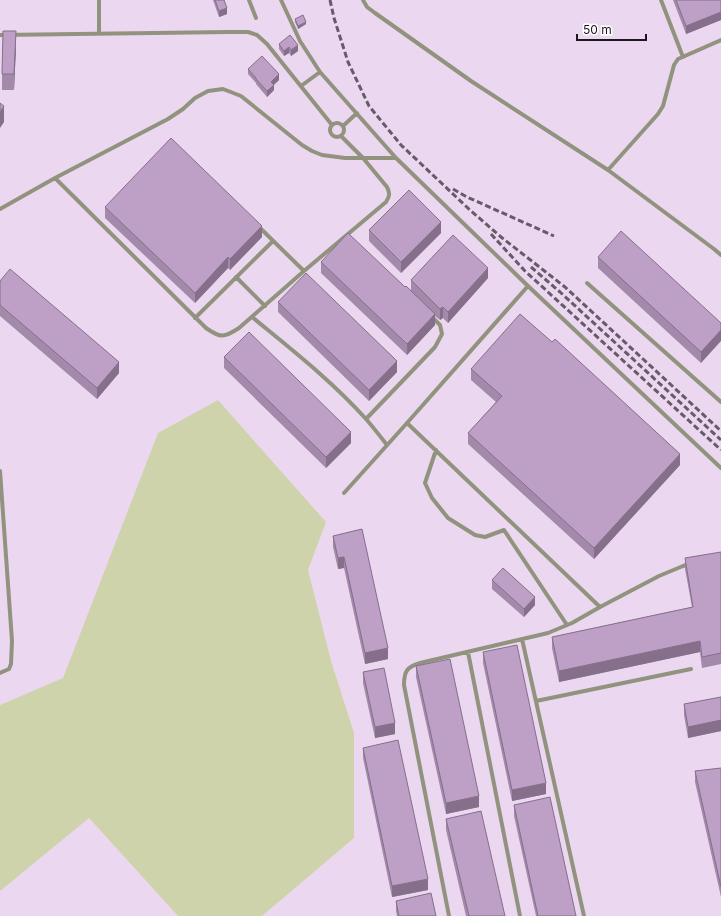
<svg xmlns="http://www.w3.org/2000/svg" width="721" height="916" font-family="Inter,sans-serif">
  <rect width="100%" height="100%" fill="#ebd8f0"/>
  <!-- green -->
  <path fill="#cfd3ab" d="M218,400l108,122 -18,48 23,91 23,72v105l-92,78h-84l-89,-98 -89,73v-186l63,-27 95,-245z"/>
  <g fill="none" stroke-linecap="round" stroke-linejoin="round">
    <!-- lane -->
    <path stroke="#91937f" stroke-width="4" d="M249,0l7,18
      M281,0l19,41 20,31 76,86 132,128 193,182
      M363,0l4,7 8,6 96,68 137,89 106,79 7,6
      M661,0l22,57
      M99,33v-33
      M0,35l229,-3h19l9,3 10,9 65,81
      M301,86l19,-14
      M330 130a7 7 0 1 1 14 0a7 7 0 1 1-14 0Z
      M343,126l14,-13
      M608,170l50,-56 5,-8 11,-41 4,-6 43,-19
      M55,178l151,150c14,10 18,10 33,0l65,-57 82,-69c4,-6 4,-9 1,-15l-24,-29 -22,-22
      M0,209l55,-31 113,-59 15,-10 12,-11 13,-7 15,-2 18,7 61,49 10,6 10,4 23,3h51
      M258,226l46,45
      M236,277l29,29
      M587,283l134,119
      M252,317c39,32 80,64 114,102 7,8 14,17 21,26
      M195,318l78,-77
      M366,419l69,-72 7,-13 -2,-9 -8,-8
      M407,423l193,184
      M436,450l-11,33 7,15 16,20 27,17 10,2 19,-7 63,95
      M0,471l12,170 -1,23 -2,5 -9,4
      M344,493l63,-70 121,-137
      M522,639l62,277
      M468,652l52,264
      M536,701l155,-32
      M449,916l-45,-231c0,-14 3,-18 16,-22l128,-30 24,-10 28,-16 59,-31 24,-10 6,-2"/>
    <!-- rail -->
    <path stroke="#665b68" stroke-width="3" stroke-dasharray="6 3" stroke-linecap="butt" d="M330,0l4,18 14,44 21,44 32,39 69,65 31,27 64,50 156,144
      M453,189l14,8 87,39
      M491,234l34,37 196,179
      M531,267l29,25 161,148"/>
  </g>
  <!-- wall -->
  <path fill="#a389aa" d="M213,0h11l3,14 -8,3z
    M673,0h48v20l-35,14z
    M295,19l11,5 -8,5 -3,-7z
    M279,44l19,7 -7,5 -2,-3 -5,3 -5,-7z
    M16,47l-2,43h-12v-16z
    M248,69l31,11 -5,5v5l-7,7 -11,-13v-1l-8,-9z
    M105,207l157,30 -32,33 -2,-2 -33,35 -90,-85z
    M369,230l72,3 -40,40 -32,-32z
    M598,257l123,66 -20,40 -103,-95z
    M321,262l84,25 6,3v-10l77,-2 -40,45 -5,-5 -3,2 -5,-4v9l-28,30 -86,-82z
    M0,281l119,92 -22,26 -97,-83z
    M278,302l119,70 -28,29 -91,-89z
    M224,357l127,86 -25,25 -102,-100z
    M471,369l209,96 -86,94 -126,-115v-11l28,-31 -25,-22z
    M362,529l26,130 -23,5 -21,-96 -6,1 -5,-22v-11z
    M721,552v112l-19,4 -2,-16 -141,30 -7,-34v-11l140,-30 -7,-38v-11z
    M492,580l43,25 -11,12 -32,-28z
    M483,652l63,142 -34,7 -29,-138z
    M416,666l63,141 -33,7 -30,-137z
    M363,672l32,62 -20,4 -12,-55z
    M721,697v34l-33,7 -4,-23v-11z
    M363,748l65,142 -36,7 -29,-139z
    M721,768v129l-26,-115v-11z
    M514,805l62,111h-40l-22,-100z
    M446,819l59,97h-39l-20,-86z
    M396,901l40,15h-39l-1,-5z"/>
  <!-- shaded-wall -->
  <path fill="#856f8b" d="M227,8v6l-8,3v-6z
    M721,12v8l-35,14v-8z
    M306,22v2l-8,5v-3z
    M16,31v16l-2,43v-16z
    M298,45v6l-7,5v-6z
    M289,47v6l-5,3v-5z
    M279,74v6l-8,7v-5z
    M274,85v5l-7,7v-6z
    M4,106v16l-4,6v-16z
    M441,222v11l-40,40v-11z
    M262,226v11l-32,33v-11z
    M228,257v11l-33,35v-10z
    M488,268v10l-40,45v-11z
    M443,307v11l-3,2v-11z
    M435,314v11l-28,30v-11z
    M721,330v11l-20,22v-11z
    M397,361v11l-28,29v-11z
    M119,362v11l-22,26v-11z
    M351,432v11l-25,25v-11z
    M680,454v11l-86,94v-11z
    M344,557v11l-6,1v-11z
    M535,597v8l-11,12v-8z
    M700,641v11l-141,30v-11z
    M388,648v11l-23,5v-11z
    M721,720v11l-33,7v-11z
    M395,723v11l-20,4v-11z
    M546,783v11l-34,7v-11z
    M479,796v11l-33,7v-11z
    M428,879v11l-36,7v-11z"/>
  <!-- building -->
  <path fill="#be9fc6" stroke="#856f8b" d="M215,0h9l3,8 -8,3z
    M676,0h45v12l-35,14z
    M303,15l3,7 -8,4 -3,-7z
    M3,31h13l-2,43h-12z
    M290,35l8,10 -7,5 -2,-3 -5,4 -5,-7z
    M262,56l17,18 -8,8 3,3 -7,6 -11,-12v-1l-8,-9z
    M0,103l4,3 -4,6z
    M171,138l91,88 -32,33 -2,-2 -33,36 -90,-86z
    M409,190l32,32 -40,40 -32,-32z
    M621,231l100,92v7l-20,22 -103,-95z
    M348,233l57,54 1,-1 29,28 -28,30 -86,-82z
    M453,235l35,33 -40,44 -5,-5 -3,2 -29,-29z
    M10,269l109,93 -22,26 -97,-83v-24z
    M306,273l91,88 -28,29 -91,-88z
    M520,314l32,28 3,-3 125,115 -86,94 -126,-115 34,-37 -31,-27z
    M249,332l102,100 -25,25 -102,-100z
    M362,529l26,119 -23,5 -21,-96 -6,1 -5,-22z
    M721,552v101l-19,4 -2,-16 -141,30 -7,-34 141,-30 -8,-49z
    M503,568l32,29 -11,12 -32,-29z
    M517,645l29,138 -34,7 -29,-138z
    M450,659l29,137 -33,7 -30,-137z
    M384,668l11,55 -20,4 -12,-55z
    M721,697v23l-33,7 -4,-23z
    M398,740l30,139 -36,7 -29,-138z
    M721,768v119l-26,-116z
    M550,797l26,119h-38l-24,-111z
    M481,811l24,105h-36l-23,-97z
    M431,893l5,23h-37l-3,-15z"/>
  <!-- scale -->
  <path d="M577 34v6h69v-6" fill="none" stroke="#1d161e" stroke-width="2"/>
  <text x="583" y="34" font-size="12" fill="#1d161e" stroke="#ffffff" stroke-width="3" paint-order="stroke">50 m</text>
</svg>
